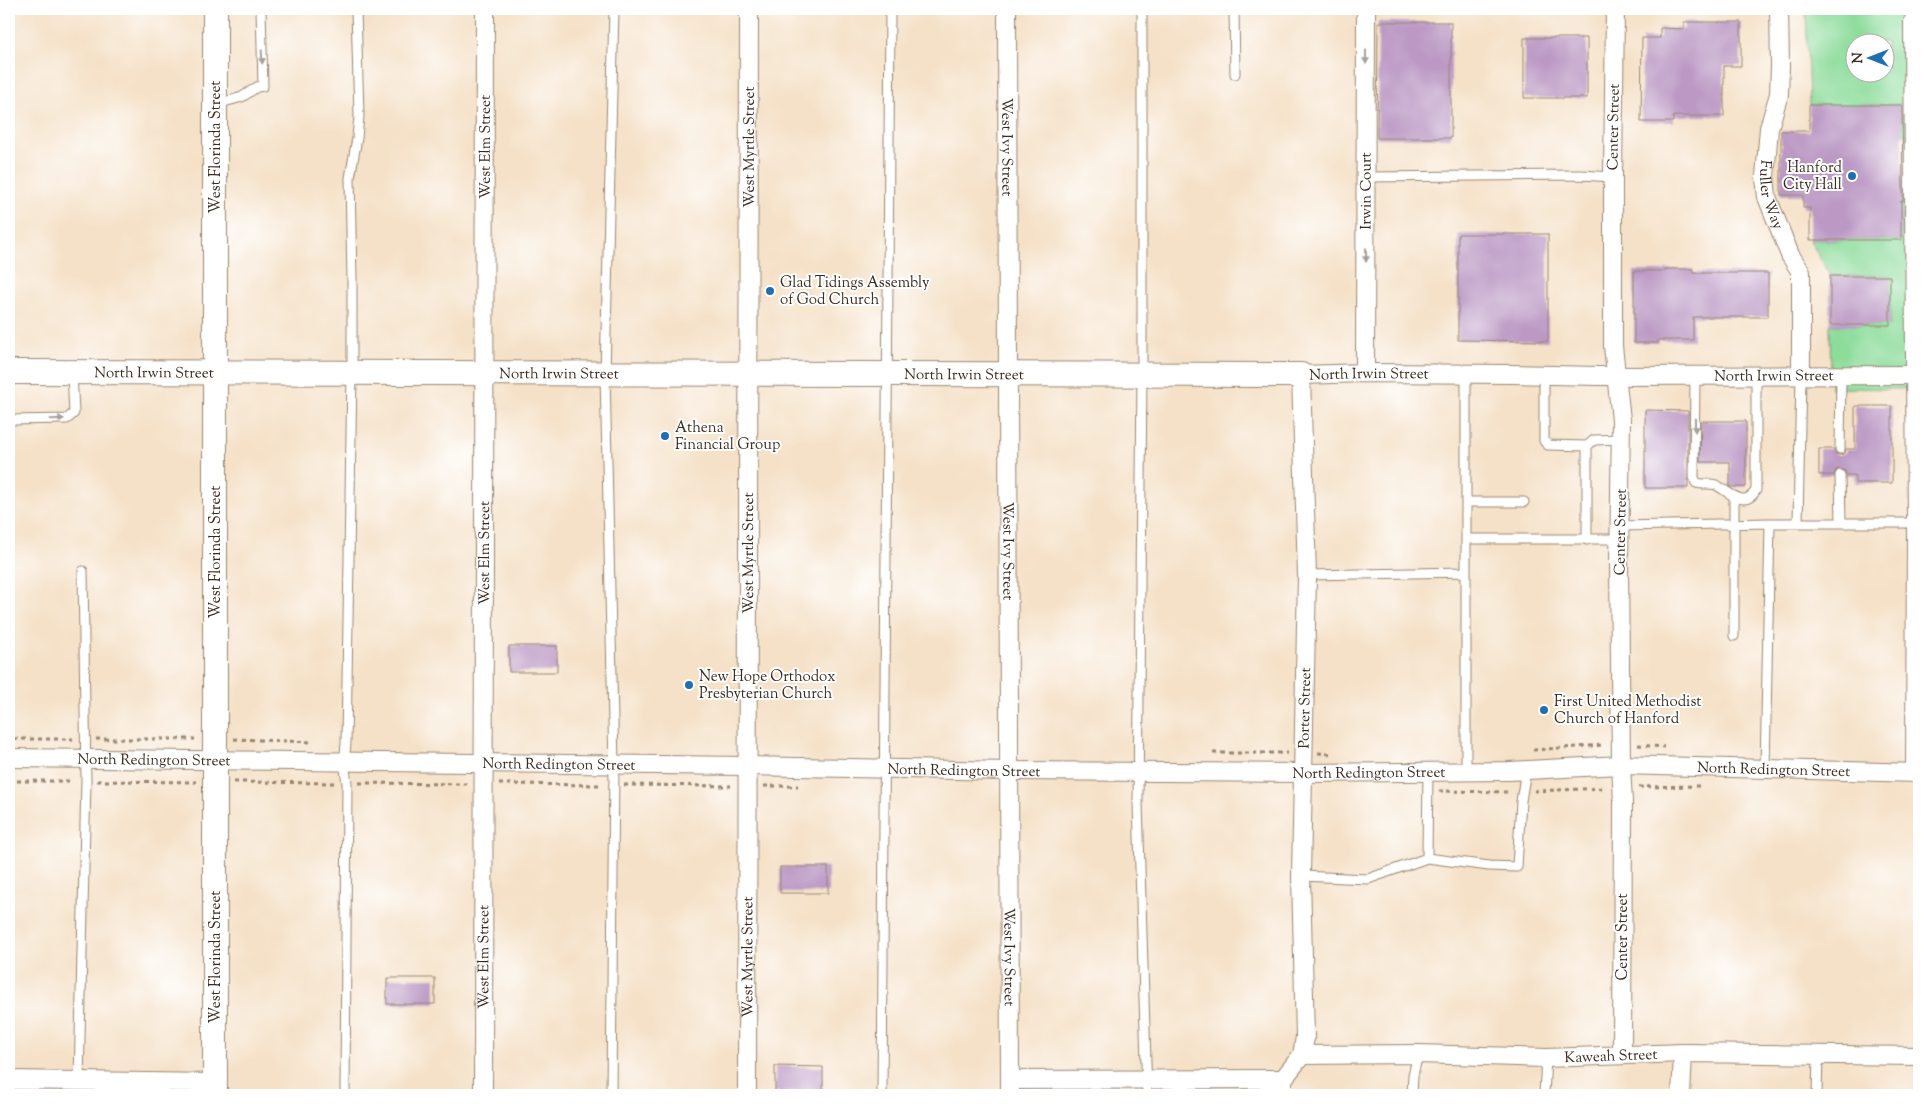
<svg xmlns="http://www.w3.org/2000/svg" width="1928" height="1104" font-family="'Sorts Mill Goudy',serif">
  <rect width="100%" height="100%" fill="#fff"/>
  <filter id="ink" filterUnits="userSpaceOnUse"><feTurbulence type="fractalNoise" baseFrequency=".02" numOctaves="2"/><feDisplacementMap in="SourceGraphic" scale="10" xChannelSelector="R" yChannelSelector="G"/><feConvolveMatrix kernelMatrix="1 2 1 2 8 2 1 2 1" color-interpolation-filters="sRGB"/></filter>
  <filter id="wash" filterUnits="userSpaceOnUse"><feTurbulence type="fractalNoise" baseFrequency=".0096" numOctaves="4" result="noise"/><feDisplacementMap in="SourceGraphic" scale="20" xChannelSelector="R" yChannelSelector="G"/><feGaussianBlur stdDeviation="1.12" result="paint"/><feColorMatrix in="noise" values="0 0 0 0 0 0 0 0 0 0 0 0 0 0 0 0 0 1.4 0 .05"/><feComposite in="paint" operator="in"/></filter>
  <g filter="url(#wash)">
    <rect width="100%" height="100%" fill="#f5e1c7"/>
    <!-- green -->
    <path fill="#8ddc9b" stroke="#64835c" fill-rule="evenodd" d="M1806,9h113v376l-18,4 -70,-1 -1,-63h60v-49h-60l-20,-36h91v-39h6v-67h-5v-29h-93zM1856,42h30v30h-30z"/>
    <g id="blocks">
      <!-- building -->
      <path fill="#bb99c4" d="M1378,22h73v116h-74z
        M1684,22h57v44h-17v50h-51v6h-32l1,-84h18v-10l24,1z
        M1524,38h63v60h-63z
        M1809,105h93l1,96h-2v39h-91v-32h-7v-13h-22v-64h28z
        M1458,234h90v107l-90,-1z
        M1665,269h28v4h75v44h-75v23h-35v3h-24v-72h31z
        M1830,276h60v49h-60z
        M1855,406h37v77h-37v-8h-9l-1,-4 -5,-2 -4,1 -2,5h-15v-26h15l2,5 4,1 5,-2 1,-4h9z
        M1645,410l43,1v77h-43z
        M1701,421h45v66h-16v-25h-30z
        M509,646h48v26h-48z
        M780,867h48v26h-48z
        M387,978h48v26h-48z
        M775,1066l48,1v26l-48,-1z"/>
    </g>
  </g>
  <g filter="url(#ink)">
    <use href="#blocks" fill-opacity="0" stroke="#988672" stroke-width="1"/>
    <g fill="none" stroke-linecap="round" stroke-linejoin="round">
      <!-- lane casing -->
      <g stroke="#988672" stroke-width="11">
        <path id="lane" d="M1142,9v365l-4,429 9,292
          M1234,9l1,65
          M217,104l25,-7 15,-10 6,-1 -2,-77
          M1366,177l215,-2 32,2
          M1544,375v66l4,4 39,1
          M1695,376l-1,101 2,6c7,2 14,0 20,2 12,6 29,25 40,5v-114
          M9,420l58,-1 7,-6 -2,-40
          M1840,449l1,-74
          M1840,475l1,48
          M1466,502h58
          M1798,523l3,-147
          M1620,526l150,-3h146
          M1466,539h154
          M1587,540v-94l7,-6 27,-1
          M1307,575l159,-3
          M1734,636v-138
          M1765,769l5,-246
          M1466,770v-396
          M1427,858l62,8 28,1 4,-66 5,-31
          M1301,876l67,3 59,-21 1,-87
          M79,1081l7,-300 -3,-210
          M345,1095l2,-312 -3,-21 2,-18 6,-371v-93l-2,-102 7,-40 2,-22 -3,-107
          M611,1095l3,-330 -9,-391 9,-365
          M882,1095l8,-1086
          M1412,1095l1,-20 5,-21
          M1544,1095l2,-37
          M1817,1095l1,-39"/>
      </g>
      <!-- street casing -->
      <g stroke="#988672" stroke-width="20">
        <g id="street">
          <path id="s1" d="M1007,9l3,1086"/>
          <path d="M1615,9l-2,168v169l8,74 -2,145 2,200 2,37 -1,253"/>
          <path id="s2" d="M1779,9l1,57 -1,28 -10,34 -4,49 2,20 23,58 11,17v104"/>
          <path d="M1913,21l3,502 -1,250"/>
          <path id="s3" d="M1365,373l1,-364"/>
          <path id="s4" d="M9,758l739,8 261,5 295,2 205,-2 112,-6 298,8"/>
          <path id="s5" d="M1302,1055l116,-1 128,4 137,-5 236,3"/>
          <path d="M9,1080l206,3"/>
          <path d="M1010,1080l273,-1"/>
          <path id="s6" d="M483,1095l2,-1086"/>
          <path id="s7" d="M747,1095l2,-1086"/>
          <path id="s8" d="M1283,1095v-16l19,-24 3,-18 -4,-161 6,-301 -6,-200 64,-2 147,1 86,2 321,-1"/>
          <path d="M1681,1095l2,-42"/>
        </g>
      </g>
      <!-- secondary casing -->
      <g stroke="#988672" stroke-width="26">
        <g id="secondary">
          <path d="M215,9v1086"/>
          <path id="s9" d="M9,372l1292,3"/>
        </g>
      </g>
      <!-- path -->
      <path stroke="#988672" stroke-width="3" stroke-dasharray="4 4" stroke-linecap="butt" d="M14,739h59
        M96,739h99
        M234,739l78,3
        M1638,745l26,2
        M1533,750l71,-5
        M1213,753h74
        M1318,753l14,1
        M9,781h64
        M97,781l99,1
        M234,782l102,1
        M359,783l109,1
        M499,784l104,1
        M624,785l107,1
        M764,786h34
        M1639,787l61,-1
        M1439,791l72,1
        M1534,791l71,-3"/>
      <!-- lane -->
      <use href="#lane" stroke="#fff" stroke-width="9"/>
      <!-- street -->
      <use href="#street" stroke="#fff" stroke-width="18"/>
      <!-- secondary -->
      <use href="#secondary" stroke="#fff" stroke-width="24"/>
    </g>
    <!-- one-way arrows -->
    <defs><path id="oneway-solid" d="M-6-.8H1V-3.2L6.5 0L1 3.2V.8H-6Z" transform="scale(1.25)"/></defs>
    <g fill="#a79f9a">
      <use href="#oneway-solid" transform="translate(262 57) rotate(87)"/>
      <use href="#oneway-solid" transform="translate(1366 57) rotate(90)"/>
      <use href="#oneway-solid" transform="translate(1366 255) rotate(90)"/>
      <use href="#oneway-solid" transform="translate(57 419) rotate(-1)"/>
      <use href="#oneway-solid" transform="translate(1695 425) rotate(90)"/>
    </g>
  </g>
  <!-- markers -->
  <g fill="#1f6fb2" stroke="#fff" stroke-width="2">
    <circle cx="1852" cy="176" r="5"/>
    <circle cx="770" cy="291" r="5"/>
    <circle cx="665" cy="436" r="5"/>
    <circle cx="689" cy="685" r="5"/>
    <circle cx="1544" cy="710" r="5"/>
  </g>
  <g text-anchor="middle" stroke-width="4" stroke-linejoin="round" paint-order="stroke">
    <!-- street labels -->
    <g font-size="15" fill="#3b2a1e" stroke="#fff">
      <text transform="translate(1613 127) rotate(-89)" y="5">Center Street</text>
      <text transform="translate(215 147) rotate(-90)" y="5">West Florinda Street</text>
      <text dy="5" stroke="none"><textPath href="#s6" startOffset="948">West Elm Street</textPath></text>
      <text dy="5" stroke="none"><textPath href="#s7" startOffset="948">West Myrtle Street</textPath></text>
      <text dy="5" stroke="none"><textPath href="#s1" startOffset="138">West Ivy Street</textPath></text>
      <text dy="5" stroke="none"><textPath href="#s3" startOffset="182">Irwin Court</textPath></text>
      <text dy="5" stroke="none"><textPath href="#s2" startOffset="188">Fuller Way</textPath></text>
      <text dy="5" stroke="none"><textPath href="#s9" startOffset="145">North Irwin Street</textPath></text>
      <text dy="5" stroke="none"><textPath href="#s9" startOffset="550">North Irwin Street</textPath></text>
      <text dy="5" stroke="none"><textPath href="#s9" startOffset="955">North Irwin Street</textPath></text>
      <text dy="5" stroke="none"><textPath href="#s8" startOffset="795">North Irwin Street</textPath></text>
      <text dy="5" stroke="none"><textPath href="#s8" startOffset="1200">North Irwin Street</textPath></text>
      <text transform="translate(1620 532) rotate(-89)" y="5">Center Street</text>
      <text transform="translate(215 552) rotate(-90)" y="5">West Florinda Street</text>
      <text dy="5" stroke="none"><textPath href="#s6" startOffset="542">West Elm Street</textPath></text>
      <text dy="5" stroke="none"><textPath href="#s7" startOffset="542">West Myrtle Street</textPath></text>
      <text dy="5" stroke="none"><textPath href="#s1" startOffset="542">West Ivy Street</textPath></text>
      <text dy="5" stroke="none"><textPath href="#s8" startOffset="394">Porter Street</textPath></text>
      <text dy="5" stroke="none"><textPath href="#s4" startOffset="145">North Redington Street</textPath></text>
      <text dy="5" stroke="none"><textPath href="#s4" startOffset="550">North Redington Street</textPath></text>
      <text dy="5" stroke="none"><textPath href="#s4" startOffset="1765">North Redington Street</textPath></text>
      <text dy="5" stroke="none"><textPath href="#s4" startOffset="955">North Redington Street</textPath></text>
      <text dy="5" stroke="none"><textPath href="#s4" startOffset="1360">North Redington Street</textPath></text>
      <text transform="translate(1622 937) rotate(-90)" y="5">Center Street</text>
      <text transform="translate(215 957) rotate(-90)" y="5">West Florinda Street</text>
      <text dy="5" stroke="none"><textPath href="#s6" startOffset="138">West Elm Street</textPath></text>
      <text dy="5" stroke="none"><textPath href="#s7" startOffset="138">West Myrtle Street</textPath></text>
      <text dy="5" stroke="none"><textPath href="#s1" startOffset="948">West Ivy Street</textPath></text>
      <text dy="5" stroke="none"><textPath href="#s5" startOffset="309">Kaweah Street</textPath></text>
    </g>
    <!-- poi labels -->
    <g font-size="15" fill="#3b2a1e" stroke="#fff" text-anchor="start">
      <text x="1842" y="172" text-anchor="end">Hanford<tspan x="1842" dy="17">City Hall</tspan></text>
      <text x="780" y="287">Glad Tidings Assembly<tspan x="780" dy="17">of God Church</tspan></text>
      <text x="675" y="432">Athena<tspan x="675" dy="17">Financial Group</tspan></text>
      <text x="699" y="681">New Hope Orthodox<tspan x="699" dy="17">Presbyterian Church</tspan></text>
      <text x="1554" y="706">First United Methodist<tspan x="1554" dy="17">Church of Hanford</tspan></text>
    </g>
  </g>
  <!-- margin -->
  <rect width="1928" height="1104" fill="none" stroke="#fff" stroke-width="30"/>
  <!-- north arrow -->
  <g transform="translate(1870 58) rotate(270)"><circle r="24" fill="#ffffff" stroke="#b1aaa5"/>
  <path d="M0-4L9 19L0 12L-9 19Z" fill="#1f6fb2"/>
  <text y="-8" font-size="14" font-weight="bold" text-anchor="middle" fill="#3b2a1e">N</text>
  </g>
</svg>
